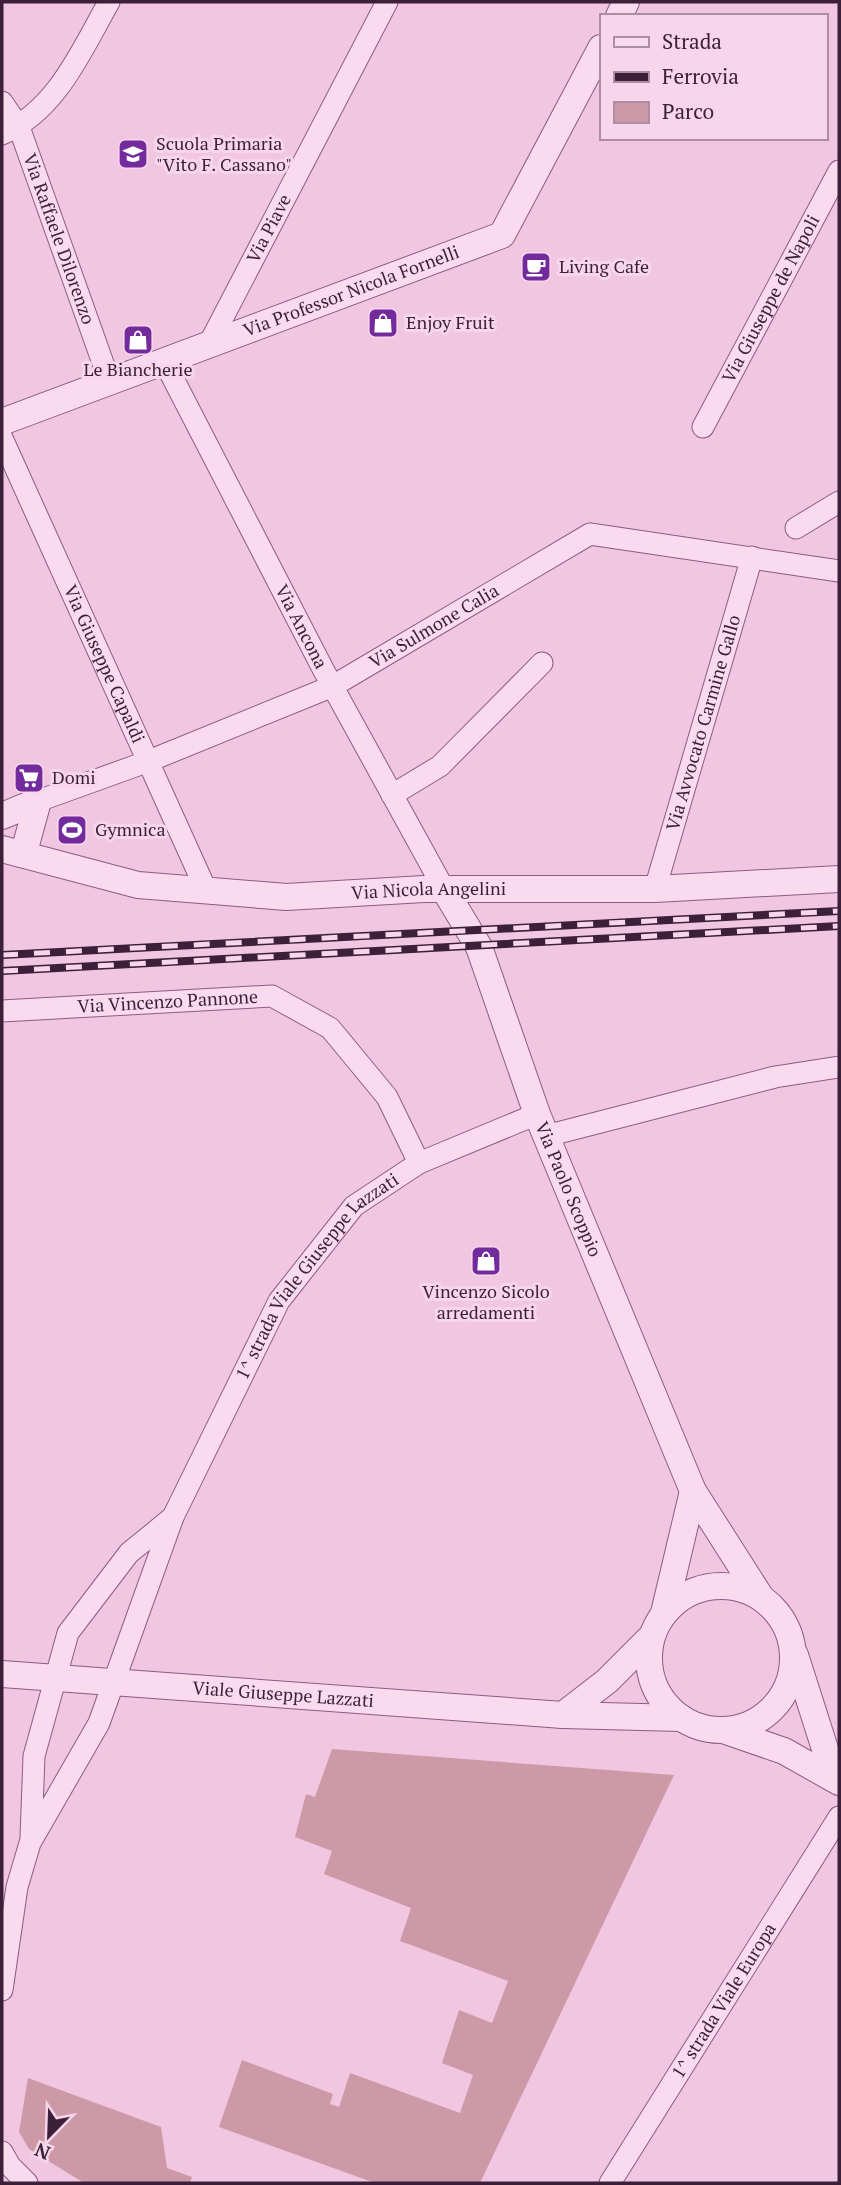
<svg xmlns="http://www.w3.org/2000/svg" width="841" height="2185" font-family="'PT Serif',serif">
  <rect width="100%" height="100%" fill="#f0c6e1"/>
  <!-- green -->
  <path fill="#ce99a6" d="M332,1749l342,26 -194,408h-105l-156,-56 23,-67 91,34 -3,10 9,3 11,-34 110,40 13,-38 -31,-12 17,-53 33,13 16,-42 -108,-40 11,-33 -87,-34 8,-23 -37,-14 11,-43 9,3z
    M28,2078l133,49 6,41 25,9 -2,6h-106l-55,-34 -10,-17z"/>
  <g fill="none" stroke-linecap="round" stroke-linejoin="round">
    <!-- minor casing -->
    <g stroke="#8c5b83" stroke-width="23">
      <g id="minor">
        <path id="s1" d="M2,102l17,25 90,253"/>
        <path d="M2,134c55,-24 79,-83 107,-132"/>
        <path id="s2" d="M209,344l178,-342"/>
        <path id="s3" d="M164,361l159,308 121,220"/>
        <path id="s4" d="M703,427l136,-256"/>
        <path id="s5" d="M2,438l205,454"/>
        <path d="M796,528l43,-26"/>
        <path d="M392,795l48,-29 102,-103"/>
        <path id="s6" d="M38,801l111,-40 184,-75 257,-152 249,37"/>
        <path id="s7" d="M655,889l97,-332"/>
        <path id="s8" d="M2,1011l270,-15 58,32 57,69 32,66"/>
        <path d="M546,1136l229,-59 64,-10"/>
        <path d="M31,1837l3,-81 34,-123 61,-80 44,-36"/>
        <path id="s9" d="M2,1990l15,-103 13,-44 69,-120 74,-206 106,-216 75,-95 65,-43 118,-49"/>
        <path d="M2,2152l8,14 17,17"/>
        <path id="s10" d="M610,2183l229,-366"/>
      </g>
    </g>
    <!-- tertiary casing -->
    <g stroke="#8c5b83" stroke-width="28">
      <g id="tertiary">
        <path d="M619,16l7,-14"/>
        <path id="s11" d="M2,422l500,-187 99,-187"/>
        <path d="M2,816l36,-15"/>
        <path id="s12" d="M2,849l136,36 148,12 138,-8h231l184,-10"/>
        <path d="M24,852l14,-51"/>
        <path id="s13" d="M444,889l35,58 58,167 156,377 67,105"/>
        <circle cx="721" cy="1658" r="72"/>
        <path d="M664,1613l29,-122"/>
        <path d="M795,1655l39,122"/>
        <path id="s14" d="M2,1674l561,41 118,3"/>
        <path d="M563,1715l44,-34 44,-44"/>
        <path d="M723,1730l61,21 55,31"/>
      </g>
    </g>
    <!-- minor -->
    <use href="#minor" stroke="#fadaef" stroke-width="21"/>
    <!-- tertiary -->
    <use href="#tertiary" stroke="#fadaef" stroke-width="26"/>
    <!-- rail casing -->
    <g stroke="#3c1f38" stroke-width="8">
      <path id="rail" d="M2,955l837,-44
        M2,971l837,-45"/>
    </g>
    <!-- rail -->
    <use href="#rail" stroke="#f7d6eb" stroke-width="5" stroke-dasharray="16" stroke-linecap="butt"/>
  </g>
  <!-- icons -->
  <defs>
    <g id="school-square" transform="scale(1.575)"><rect x="-9" y="-9" width="18" height="18" rx="4" fill="#732a9c" stroke="#f7d6eb"/><path d="M0-5L7-2L0 1L-7-2ZM-4 1L0 2.5L4 1V4Q0 6-4 4Z" fill="#fff"/></g>
    <g id="cafe-square" transform="scale(1.575)"><rect x="-9" y="-9" width="18" height="18" rx="4" fill="#732a9c" stroke="#f7d6eb"/><path d="M-5.5-4.5H6V0H3Q3 3.5 0 3.5H-2.5Q-5.5 3.5-5.5 0ZM3-3.2v2h1.7v-2ZM-6 4.5H4V6H-6Z" fill="#fff"/></g>
    <g id="shop-square" transform="scale(1.575)"><rect x="-9" y="-9" width="18" height="18" rx="4" fill="#732a9c" stroke="#f7d6eb"/><path d="M-5-2.5h2.3a2.7 3.5 0 0 1 5.4 0H5L5.5 6h-11ZM-1.5-2.5h3a1.5 2.3 0 0 0-3 0Z" fill="#fff"/></g>
    <g id="supermarket-square" transform="scale(1.575)"><rect x="-9" y="-9" width="18" height="18" rx="4" fill="#732a9c" stroke="#f7d6eb"/><path d="M-6-5.5h2.5l.6 2H6L4.5 2H-2.5L-4.4-4H-6ZM-1.5 3.2a1.3 1.3 0 1 0 .1 0ZM3 3.2a1.3 1.3 0 1 0 .1 0Z" fill="#fff"/></g>
    <g id="stadium-square" transform="scale(1.575)"><rect x="-9" y="-9" width="18" height="18" rx="4" fill="#732a9c" stroke="#f7d6eb"/><path d="M0-5a6.5 5 0 1 0 0 10a6.5 5 0 1 0 0-10ZM-3.5-1.8h7v3.6h-7Z" fill="#fff"/></g>
  </defs>
  <g fill-rule="evenodd">
    <use href="#school-square" x="133" y="154"/>
    <use href="#cafe-square" x="536" y="267"/>
    <use href="#shop-square" x="383" y="323"/>
    <use href="#shop-square" x="138" y="340"/>
    <use href="#supermarket-square" x="29" y="778"/>
    <use href="#stadium-square" x="72" y="830"/>
    <use href="#shop-square" x="486" y="1261"/>
  </g>
  <g text-anchor="middle" stroke-width="6" stroke-linejoin="round" paint-order="stroke">
    <!-- poi labels -->
    <g font-size="18" fill="#3c1f38" stroke="#f7d6eb" text-anchor="start">
      <text x="156" y="150">Scuola Primaria<tspan x="156" dy="21">"Vito F. Cassano"</tspan></text>
      <text x="559" y="273">Living Cafe</text>
      <text x="406" y="329">Enjoy Fruit</text>
      <text x="138" y="376" text-anchor="middle">Le Biancherie</text>
      <text x="52" y="784">Domi</text>
      <text x="95" y="836">Gymnica</text>
      <text x="486" y="1298" text-anchor="middle">Vincenzo Sicolo<tspan x="486" dy="21">arredamenti</tspan></text>
    </g>
    <!-- street labels -->
    <g font-size="18" fill="#3c1f38" stroke="#f7d6eb">
      <text dy="6" stroke="none"><textPath href="#s2" startOffset="130">Via Piave</textPath></text>
      <text dy="6" stroke="none"><textPath href="#s1" startOffset="149">Via Raffaele Dilorenzo</textPath></text>
      <text dy="6" stroke="none"><textPath href="#s11" startOffset="373">Via Professor Nicola Fornelli</textPath></text>
      <text dy="6" stroke="none"><textPath href="#s4" startOffset="145">Via Giuseppe de Napoli</textPath></text>
      <text dy="6" stroke="none"><textPath href="#s3" startOffset="299">Via Ancona</textPath></text>
      <text dy="6" stroke="none"><textPath href="#s6" startOffset="434">Via Sulmone Calia</textPath></text>
      <text dy="6" stroke="none"><textPath href="#s5" startOffset="248">Via Giuseppe Capaldi</textPath></text>
      <text dy="6" stroke="none"><textPath href="#s7" startOffset="173">Via Avvocato Carmine Gallo</textPath></text>
      <text dy="6" stroke="none"><textPath href="#s12" startOffset="432">Via Nicola Angelini</textPath></text>
      <text dy="6" stroke="none"><textPath href="#s8" startOffset="166">Via Vincenzo Pannone</textPath></text>
      <text dy="6" stroke="none"><textPath href="#s13" startOffset="326">Via Paolo Scoppio</textPath></text>
      <text dy="6" stroke="none"><textPath href="#s9" startOffset="791">1^ strada Viale Giuseppe Lazzati</textPath></text>
      <text dy="6" stroke="none"><textPath href="#s14" startOffset="282">Viale Giuseppe Lazzati</textPath></text>
      <text dy="6" stroke="none"><textPath href="#s10" startOffset="215">1^ strada Viale Europa</textPath></text>
    </g>
  </g>
  <!-- border -->
  <rect width="841" height="2185" fill="none" stroke="#3c1f38" stroke-width="7"/>
  <!-- legend -->
  <rect x="600" y="14" width="228" height="126" fill="#f7d6eb" stroke="#ac8da3" stroke-width="2"/>
  <rect x="614" y="37" width="35" height="10" fill="#fadaef" stroke="#ac8da3" stroke-width="2"/>
  <text x="662" y="49" font-size="21" fill="#3c1f38">Strada</text>
  <rect x="614" y="72" width="35" height="10" fill="#3c1f38" stroke="#ac8da3" stroke-width="2"/>
  <text x="662" y="84" font-size="21" fill="#3c1f38">Ferrovia</text>
  <rect x="614" y="102" width="35" height="21" fill="#ce99a6" stroke="#ac8da3" stroke-width="2"/>
  <text x="662" y="119" font-size="21" fill="#3c1f38">Parco</text>
  <!-- north arrow -->
  <g transform="translate(49 2136) rotate(203)" stroke="#f7d6eb" stroke-width="5" paint-order="stroke">
  <path d="M0-5L12 26L0 18L-12 26Z" fill="#3c1f38"/>
  <text y="-10" font-size="19" font-weight="bold" text-anchor="middle" fill="#3c1f38">N</text>
  </g>
</svg>
